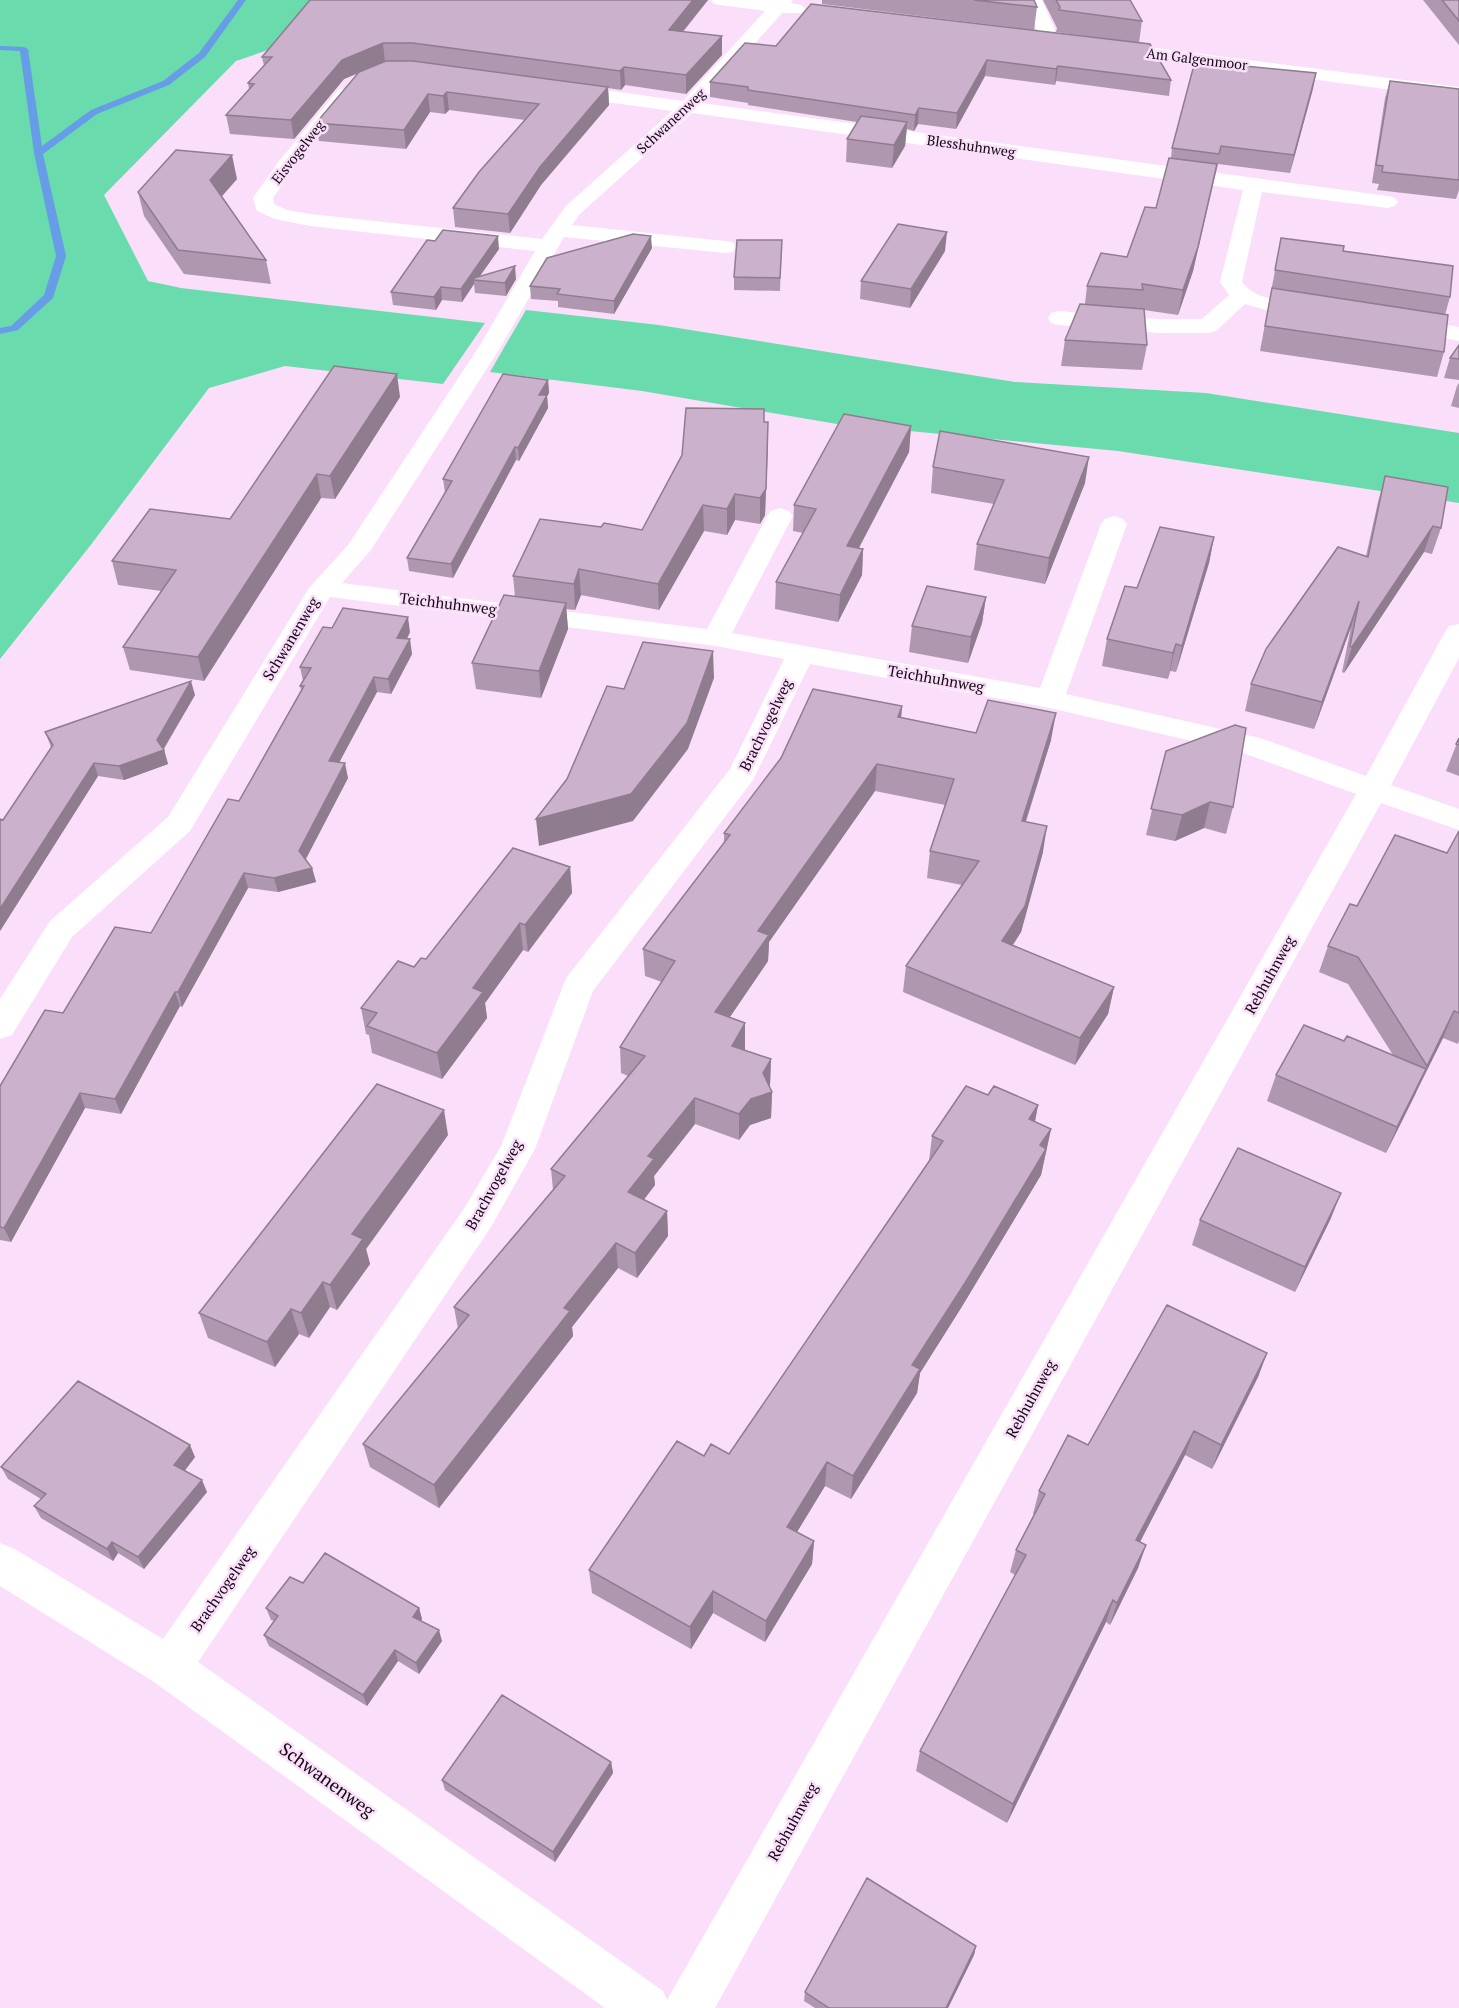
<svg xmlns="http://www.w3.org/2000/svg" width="1459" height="2008" font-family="'PT Serif',serif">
  <rect width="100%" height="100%" fill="#fadefa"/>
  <!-- green -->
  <path fill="#6adbad" d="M0,0h314l-5,36 -73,25 -132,134 44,86 33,7 304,35 -42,61 -158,-18 -76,22 -119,158 -90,113z
    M526,310l133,15 356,57 191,11 253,40v70l-341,-52 -281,-27 -195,-33 -152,-19z"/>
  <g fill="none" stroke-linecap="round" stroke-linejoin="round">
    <!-- stream -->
    <path fill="#679ce7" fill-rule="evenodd" d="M238,0h8l-41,57 -36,28 -72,29 -54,40 23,102 -13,42 -35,32 -18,4v-6l11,-2 33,-31 12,-39 -22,-103 -14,-102 -20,-1v-4l24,1 4,2 14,97 49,-36 72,-29 36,-28z"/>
    <!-- street -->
    <path fill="#fff" fill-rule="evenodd" d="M711,0h82l-2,3 11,2 3,4 -3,4h-20l-80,90 686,93 7,2 3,4 -3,4 -7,2 -126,-16 -20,90c16,22 53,18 78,24l3,5 -3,5c-23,5 -53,-6 -75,-12l-29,27 -8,2h-49l-100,-8 -8,-2 -3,-5 3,-5 8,-2 100,8h43l27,-24 -9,-13 23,-92 -551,-77 -112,101 -8,11 153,16 8,1 3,5 -3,5 -8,1 -161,-16 -62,108 -131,205 -29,33 365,46 60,-113 4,-5 9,-3 9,3 4,5 -61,117 308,55 61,-164 4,-5 9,-3 9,3 4,5 -61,170 194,44 106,38 79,-144 4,-6 10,-2v34l-68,127 68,24v21l-78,-27 -666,1205h-110l-451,-326 -154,-96v-43l15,6 148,90 302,-432 36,-61 65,-168 164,-209 54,-110 -68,-13 -386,-49 -140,234 -118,106 -60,98 -12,4v-40l50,-78 118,-104 141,-229 39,-43 132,-200 55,-94 -225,-25 -35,-7 -18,-8 -4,-13 26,-37 60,-72h14l2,4 -62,76 -20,29 1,6 13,6 23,4 232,25 24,-33 106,-95 -109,-15 -7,-2 -2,-4 2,-4 7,-2 120,17 82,-90 -45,-6 -6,-1zM810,664l240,44 193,45 113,41 -689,1206 -4,-9 -465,-329 293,-435 44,-78 58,-158 160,-211z
      M1024,0h18l13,30 -8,12h-12l-3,-4 5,-8z
      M1110,42l349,45v12l-355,-48 -3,-4 3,-4z
      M1402,317l57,10v14l-65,-12 -3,-5 3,-5z"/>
  </g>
  <!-- wall -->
  <path fill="#af98af" d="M310,0h398l-25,32 39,4v19l-36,39 -61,-9 -4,5 -13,-2 1,17 -68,80 -31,48 -55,-6 -2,-19 72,-88 -76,-10 -4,4 -15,-2 -24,37 -87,-8 -3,-18 42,-50 -14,6 -50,60 -64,-5 -4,-19 23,-26 -1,-6 16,-17 -2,-9z
    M822,0h212l3,7 -3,23 -212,-26z
    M1043,0h87l12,21 -3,22 32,37 -2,16 -113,-15 -1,4 -70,-9 -29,53 -38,-5 -4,7 -7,-2 -2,17 -13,22 -46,-6 1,-23 10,-17 -109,-17v-2l-38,-6v-15l66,-36 359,-3 -79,-11 1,-4z
    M1423,0h36v45z
    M1316,73l-26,100 -72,-9 -25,107 -15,44 -34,-5 3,35 -5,25 -81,-4 4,-26 20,-36 2,-18 40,-29 29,-49 15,-50 1,-10z
    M1390,81l69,8v101l-3,9 -79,-9 2,-6 -7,-1 13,-85z
    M237,179l-15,17 44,64 5,24 -87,-10 -40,-58 -6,-24z
    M1281,238l62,13 107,46 -5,18 -1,37 -7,25 -177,-26z
    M782,240l-2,51 -46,-1v-13z
    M652,248l-38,66 -56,-7v-6l-27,-2 -1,-13z
    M499,249l-19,27 36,3 -10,17 -31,-3 -1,-9 -12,18 -20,-2 -6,10 -43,-5 -2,-13z
    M945,251l-35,57 -50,-9 1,-18z
    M1459,345v35l-15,-2 6,-20z
    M548,380l1,13 -2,3 1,12 -29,53 -3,-1 -63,118 -44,-7 -2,-13 38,-65 -2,-14z
    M1459,383v25l-8,-2 6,-20z
    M400,397l-65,102 -14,-1 -117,183 -74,-11 -7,-23 38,-56 -43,-6 -6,-24 118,-42z
    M764,422l4,26 -3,67 -5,9 -25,-4 -8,15 -23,-4 -45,79 -78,-15 -6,15 -9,-1 2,20 -27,69 -65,-9 -4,-26 43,-66 -2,-21 88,-49 41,3z
    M911,426l-2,26 -50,96 4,1 -1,26 -24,47 -63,-13 1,-27 27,-49 -10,-2 1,-26z
    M933,467l152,16 -40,101 -71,-14 3,-26 17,-40 -63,-11z
    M1385,476l56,52 -9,26 -8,-2 -80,121 -2,-1 9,-45 -37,102 -69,-18 6,-27 115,-128 12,-54z
    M1214,537l-5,26 -33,109 -6,-1 -2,8 -66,-13 5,-27 30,-51z
    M986,597l-4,26 -14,40 -59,-11 3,-26z
    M332,628l78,4 -3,7 5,15 -21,40 -14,-2 -38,70 9,16 -42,81 6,9 4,14 -38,10 -30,-4 -66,119 -2,-1 -59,108 -36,-6 -74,134 -11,-2v-154l63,-73 88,-80 88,-132 62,-111 -1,-4 3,-5 -3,-14z
    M195,695l-31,54 4,15 -44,16 -26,-4 -98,155v-112l3,1 48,-73 -6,-15z
    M902,706l-1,11 75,16 75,7 -25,82 17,30 -22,80 -8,13 101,42 -6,27 -33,51 -172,-73 3,-26 56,-81 -35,-7 3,-27 15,-46 -70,-14 -106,151 -1,19 -39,57 16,31v1l26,9 -1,26 -1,2 3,5 -1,26 -21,7 -11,15 -44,-16 -41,52 1,9 -11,14 23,12 1,25 -31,42 -19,-10 -46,59 1,9 -134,172 -69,-41 -7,-23 95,-115 -4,-22 99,-117 -2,-21 77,-93 -7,-3 -1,-26 42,-65 -17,-6 -2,-27 81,-105v-11z
    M1459,738v38l-13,-5z
    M1166,751l67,56 -7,27 -22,-6 -29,13 -29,-6z
    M1459,831v210l-1,3 -15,-6 -57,115 -119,-52 9,-26 68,-34 49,14 -45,-71 -29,-12 9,-26 29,-40 90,-53z
    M570,867l2,26 -44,59 -5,-2 -38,53 2,15 -45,61 -70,-26 -3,-18 -3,-1 -5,-26 53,-41z
    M988,1095l50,10 -3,17 16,7 -10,46 -80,133 -41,65 -3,20 -66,106 -26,-13 -28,46 17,9 -2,23 -47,78 -52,-29 -22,36 -99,-56 -3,-23 115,-114 25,-2 200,-293 3,-25z
    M448,1135l-82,114 4,15 -33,46 -7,-3 -21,31 -10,-4 -24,33 -67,-29 -9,-25z
    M1331,1218l-36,74 -103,-47 8,-25z
    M1267,1353l-9,24 -46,92 -27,-14 -45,87 6,3 -8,23 -28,57 -4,-3 -99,201 -91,-52 4,-20 95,-176 -5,-3 6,-22 18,-36h-1l6,-23 49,-46z
    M195,1457l-10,13 22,22 -63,77 -26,-16 -5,8 -72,-43 -7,-12 7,-7 -33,-20 -7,-12z
    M303,1583l116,25 3,11 -1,2 21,20 -23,33 -21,-13 -31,45 -98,-60 -5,-11 10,-14 -3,-1 -5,-12z
    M611,1762l2,11 -58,89 -110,-72 -3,-10z
    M976,1946l-2,9 -26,53h-133l-11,-7 1,-9z"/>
  <!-- shaded-wall -->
  <path fill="#8f7c8f" d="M693,0h15l-39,48v-18z
    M722,36v19l-36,39v-19z
    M383,43l2,19 -41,17 -50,60 -3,-19 51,-60z
    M987,60l-2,16 -29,53 1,-16z
    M1058,66l-2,15 -1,4 1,-16z
    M624,67l1,18 -4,5 -1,-19z
    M1316,73l-3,16 -23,84 4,-18z
    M608,87l1,18 -68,80 -31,48 -2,-19 32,-47z
    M447,92l2,18 -4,4 -2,-18z
    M428,94l2,18 -24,37 -2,-19z
    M919,108l-1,16 -4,7 1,-16z
    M907,122l-2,24 -13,22 2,-23z
    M232,155l5,24 -22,25 -5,-24z
    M1217,164l-24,107 -15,44 5,-25z
    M947,232l-2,19 -35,57 1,-19z
    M498,236l1,13 -22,31h-3v4l-12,18 -1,-13z
    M651,236l1,12 -38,66v-13z
    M515,266l1,13 -10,17 -1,-13z
    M441,287l1,13 -6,10 -2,-13z
    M397,374l3,23 -65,102 -5,-23z
    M548,380l1,13 -2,3 1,12 -29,53 -1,-13 21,-53z
    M768,422l-3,93 -5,9v-26z
    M911,426l-2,26 -63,120 1,-26z
    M515,447l1,13 -63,118 -2,-14z
    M1089,457l-4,26 -40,101 4,-26z
    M317,474l4,24 -117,183 -6,-24z
    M735,494v26l-8,15v-26z
    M703,505l1,26 -45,79 -1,-26z
    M1433,526l-9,26 -80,121 8,-26z
    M1214,537l-5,26 -33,109 6,-26z
    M863,549l-1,26 -24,47 2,-27z
    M579,569l2,26 -6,15 -1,-26z
    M986,597l-4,26 -14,40 3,-26z
    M1359,601l-8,26 -37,102 8,-27z
    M566,603l2,26 -27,69 -2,-27z
    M408,617l2,15 -10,20 -3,-14z
    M410,639l2,15 -21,40 -3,-15z
    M1176,644l-6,27 -2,8 5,-26z
    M713,651l1,27 -26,71 -55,72 -94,25 -3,-27z
    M374,677l3,15 -45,84 -3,-15z
    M191,681l4,14 -33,56 2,-1 4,14 -44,16 -5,-14 38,-26z
    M902,706l-2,27 -2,-16z
    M1056,713l-5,27 -34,108 5,-27z
    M94,763l4,13 -98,155v-22z
    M345,763l3,15 -46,88 -3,-15z
    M877,764l-2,27 -106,151 -1,19 -53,78v-27l43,-81z
    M1210,802l-6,26 -29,13 7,-26z
    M1047,826l-4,26 -22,80 -23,35 4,-26z
    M570,867l2,26 -44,59 -3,-27z
    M312,868l4,14 -38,10 -4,-14z
    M244,873l4,15 -66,119 -4,-15z
    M520,923l3,27 -38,53 2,15 -45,61 -5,-26 36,-65z
    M1114,987l-6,27 -33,51 5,-27z
    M175,992l5,14 -59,108 -6,-15z
    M1454,1011l-11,27 -27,54 11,-26z
    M745,1023v26l-13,23v-26z
    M771,1059l-1,26 -5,9 7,-2 -1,26 -21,7 -11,15v-26z
    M1426,1069l-11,26 -29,58 11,-26z
    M80,1093l5,15 -74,134 -7,-14z
    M695,1098v26l-41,52 1,9 -25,33 -2,-26 20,-36z
    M1038,1105l-5,26 -4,-12z
    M444,1110l4,25 -82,114 4,15 -33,46 -7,-25 22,-51z
    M1051,1129l-10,46 -80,133 -41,65 -3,20 -66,106 2,-23 59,-111 128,-220z
    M1341,1193l-10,25 -36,74 10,-25z
    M667,1211l1,25 -31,42 -2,-25z
    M616,1243l2,25 -46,59 1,9 -134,172 -5,-23 130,-177z
    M323,1282l7,25 -21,31 -8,-25z
    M291,1309l8,25 -24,33 -8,-25z
    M1267,1353l-9,24 -46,92 9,-24z
    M1194,1431l-9,24 -56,108 7,-23z
    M190,1445l5,12 -15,20 -6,-12z
    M827,1462l-2,24 -39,64 1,-23z
    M202,1480l5,12 -63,77 -6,-12z
    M814,1541l-2,23 -47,78 1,-21z
    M112,1542l6,11 -5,8 -6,-12z
    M1146,1545l-8,23 -28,57 7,-22z
    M713,1591v22l-22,36 -1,-22z
    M1113,1600l-7,22 -99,201 6,-19z
    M419,1608l3,11 -6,9 -3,-11z
    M439,1630l3,11 -23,33 -3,-11z
    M395,1650l3,11 -31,45 -4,-11z
    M611,1762l2,11 -58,89 -2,-10z
    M976,1946l-2,9 -26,53h-2z"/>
  <!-- building -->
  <path fill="#ccb1cc" stroke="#8f7c8f" stroke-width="1.5" d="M310,0h383l-24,30 53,6 -36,39 -62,-8 -4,4 -207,-28h-30l-41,17 -51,60 -65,-5 28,-31 -6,-1 24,-26h-10z
    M974,0h60l3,7z
    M1056,0h74l12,21 -83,-11 1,-3z
    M1442,0h17v21z
    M811,4l339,40 21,36 -113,-14 -2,3 -69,-9 -30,53 -38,-5 -4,7 -167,-25v-3l-38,-5 35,-39 31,3z
    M386,61h27l195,26 -68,80 -32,47 -55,-6 26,-36 60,-68 -92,-12 -4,4 -15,-2 -24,36 -88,-7 43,-51z
    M1195,61l121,12 -22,82 -73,-9 -2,8 -47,-6z
    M1390,81l69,8v91l-77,-8 1,-6 -7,-1z
    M861,116l46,6 -13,23 -47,-6z
    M176,150l56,5 -22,25 56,80 -88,-10 -40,-58z
    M1169,158l48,6 -19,83 -15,43 -41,-6 1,6 -56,-4 14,-33 26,4 18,-50 11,1z
    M898,224l49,8 -36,57 -50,-8z
    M443,230l55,6 -37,53 -20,-2 -7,10 -43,-5 36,-52 8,1z
    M633,234l18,2 -37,65 -57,-7 3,-5 -30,-3 17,-28z
    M1281,238l63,8 -1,5 110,15 -3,31 -175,-27z
    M737,240h45l-2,38 -46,-1z
    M515,266l-10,17 -31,-3v-2z
    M1272,288l176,27 -4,37 -179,-26z
    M1080,304l64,5 3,36 -82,-5z
    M1459,345v14l-9,-1z
    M334,366l63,8 -67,102 -13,-2 -119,183 -75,-10 53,-77 -64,-9 38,-52 80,10z
    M503,374l45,6 -9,15h8l-29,53 -3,-1 -64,117 -44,-6 45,-77 -9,-2z
    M686,408l78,1v13h4l-2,67 -6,9 -25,-4 -8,15 -24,-4 -45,79 -79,-15 -5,15 -61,-8 27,-57 61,8 3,-4 38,7 40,-75z
    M844,414l67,12 -64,120 16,3 -23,46 -64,-13 40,-73 -22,-4z
    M940,431l149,26 -40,101 -72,-14 27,-64 -71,-13z
    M1385,476l63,11 -7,41 -8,-2 -81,121 -2,-1 9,-45 -37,101 -71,-18 15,-35 72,-102 30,10z
    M1160,527l54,10 -32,109 -6,-2 -3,9 -66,-14 18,-53 12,2z
    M927,586l59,11 -15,40 -59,-11z
    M504,595l62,8 -27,68 -67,-8z
    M343,608l65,9 -11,21 13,1 -22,40 -14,-2 -45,84 16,2 -46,88 13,17 -38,10 -30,-5 -66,119h-3l-60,107 -35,-6 -76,135 -4,-1v-141l45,-76 18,3 52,-86 36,6 77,-134 11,2 65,-115h-4l11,-18 -11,-1 23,-40 9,1z
    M643,642l70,9 -26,72 -56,71 -95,25 31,-40 40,-93 17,3z
    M191,681l-34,59 7,10 -45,16 -25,-3 -94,146v-90l3,1 50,-75 -8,-13z
    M813,689l89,17 -4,11 78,16 12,-33 68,13 -34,108 25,5 -22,80 -23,35 112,46 -34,51 -174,-72 73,-105 -49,-10 24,-72 -77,-15 -119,167 11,4 -54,77 30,11 -13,23 39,13 -8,14 9,19 -21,7 -12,15 -44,-16 -47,58 6,3 -26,33 39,19 -32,42 -19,-10 -52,65 6,3 -136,174 -71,-41 106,-129 -15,-8 111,-131 -14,-7 94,-113 -25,-9 55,-86 -32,-12 87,-114 -6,-2 57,-75z
    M1235,725l11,3 -13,79 -23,-5 -28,13 -31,-6 15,-58z
    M1459,738v7l-3,-1z
    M1459,831v182l-5,-2 -27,55 -69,-109 -30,-11 22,-42 7,2 38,-71 52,18z
    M513,848l57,19 -45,58 -5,-2 -47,65 10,4 -46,61 -70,-27 10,-13 -16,-5 37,-47 16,6 7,-9 5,1z
    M1304,1025l40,16 3,-5 79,33 -29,58 -121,-52z
    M377,1084l67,26 -92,124 11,5 -33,46 -7,-3 -22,31 -10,-4 -24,33 -68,-29z
    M966,1086l22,9 6,-9 44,19 -9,14 22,10 -11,16 6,4 -81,134 -53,82 8,4 -67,107 -26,-14 -40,65 27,14 -48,80 -53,-30 -23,36 -101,-57 88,-129 27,15 7,-12 18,10 214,-313 -11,-5z
    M1238,1148l103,45 -36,74 -105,-47z
    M1167,1305l100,48 -46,92 -27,-14 -58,109 10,5 -29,58 -4,-3 -100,204 -93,-53 106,-196 -10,-5 29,-56 -6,-3 29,-56 20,10z
    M78,1381l112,64 -16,20 28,15 -64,77 -26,-15 -5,7 -73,-43 12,-12 -45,-27z
    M325,1553l94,55 -6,9 26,13 -23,33 -21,-13 -32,45 -99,-60 14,-19 -12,-8 24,-31 13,6z
    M502,1695l109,67 -58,90 -111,-72z
    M867,1878l109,68 -30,62h-117l-24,-16z"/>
  <g text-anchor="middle" stroke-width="5" stroke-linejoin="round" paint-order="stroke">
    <!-- far-street labels -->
    <g font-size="14" fill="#110811" stroke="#fadefa">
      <text transform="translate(1197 59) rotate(7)" y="5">Am Galgenmoor</text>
      <text transform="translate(671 121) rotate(-43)" y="5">Schwanenweg</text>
      <text transform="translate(971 146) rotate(8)" y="5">Blesshuhnweg</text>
      <text transform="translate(298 152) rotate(-52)" y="5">Eisvogelweg</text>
    </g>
    <!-- street labels -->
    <g font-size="15" fill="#110811" stroke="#fadefa">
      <text transform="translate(448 604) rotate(7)" y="5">Teichhuhnweg</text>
      <text transform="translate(291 639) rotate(-59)" y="5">Schwanenweg</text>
      <text transform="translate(936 679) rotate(10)" y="5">Teichhuhnweg</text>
      <text transform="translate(766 725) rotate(-64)" y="5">Brachvogelweg</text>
      <text transform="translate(1270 975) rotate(-61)" y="5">Rebhuhnweg</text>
      <text transform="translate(494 1185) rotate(-61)" y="5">Brachvogelweg</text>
      <text transform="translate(1031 1399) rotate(-61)" y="5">Rebhuhnweg</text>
      <text transform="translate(223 1589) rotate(-55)" y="5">Brachvogelweg</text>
      <text transform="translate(793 1822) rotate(-61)" y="5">Rebhuhnweg</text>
    </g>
    <!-- near-street labels -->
    <g font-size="18" fill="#110811" stroke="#fadefa">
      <text transform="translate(327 1780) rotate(36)" y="6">Schwanenweg</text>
    </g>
  </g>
</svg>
